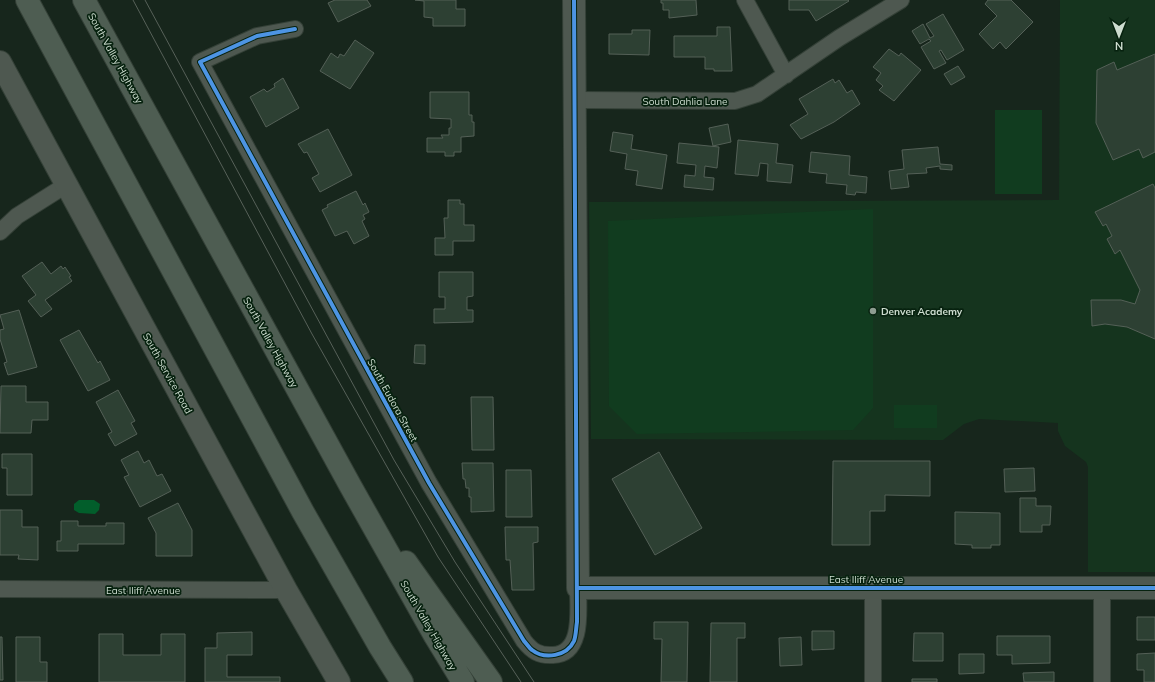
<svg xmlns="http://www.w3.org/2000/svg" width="1155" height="682" font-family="Mulish,sans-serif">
  <rect width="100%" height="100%" fill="#17261c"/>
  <!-- built -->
  <path fill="#15341e" d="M1060,0h95v572h-67v-105l-2,-5 -21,-16 -7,-15v-8l-79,-4 -15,5 -21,16 -352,-1 -2,-237 470,-2z"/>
  <!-- green -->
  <path fill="#113c1f" d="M995,110h47v84h-47z
    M873,209v199l-20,22 -216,4 -28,-28 -1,-185z
    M894,405h43v23h-43z"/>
  <!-- water -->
  <path fill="#025e2b" d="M79,500h15l6,4 -1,6 -4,4 -16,-1 -5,-3v-6z"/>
  <!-- building -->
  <path fill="#2d4033" stroke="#546057" d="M335,0h32l4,6 -33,16 -10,-19z
    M415,0h41v9h9v17h-32v-8l-9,-1v-16z
    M661,0h35l1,15 -28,3v-8h-6v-7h-2z
    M789,0h59l1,1 -33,20 -7,-11h-20z
    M988,0h23l22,22 -27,27 -6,-7 -7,7 -14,-15 18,-18 -12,-12z
    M943,14l21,36 -17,10 -6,-10 -2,1 7,12 -12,6 -13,-22 10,-6 -2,-2 -9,5 -8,-13 11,-7 7,14 4,-2 -8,-12z
    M717,27h13l2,44h-18v-2h-9v-12h-31v-21h43z
    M632,30h18l-1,25 -40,-1v-20h23z
    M355,40l19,13 -24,36 -30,-18 11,-18 7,5 2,-4 4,2z
    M889,49l10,7 2,-3 20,17 -27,31 -15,-11 4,-4 -7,-6 5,-7 -8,-6z
    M1155,54v98l-12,6 -4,-9 -26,11 -17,-37 1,-53 17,-8 3,8z
    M958,66l7,11 -14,8 -7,-11z
    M283,78l16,30 -33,19 -16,-30 14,-8 3,3 8,-5 -1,-3z
    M833,79l2,4 4,-3 8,13 5,-3 8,14 -26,18 -33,17 -11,-14 18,-11 -9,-15z
    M430,92h39v23h3v7h2v14l-13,1v15h-7v4h-9v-4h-18v-14h16l-2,-3h8v-7h2v-9l-21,-1z
    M728,124l3,18 -18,4 -4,-18z
    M328,129l24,46 -32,17 -8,-14 7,-4 -12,-22 -3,1 -6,-9z
    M613,132l20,3 -2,14 36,6 -5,34 -26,-4 2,-14 -13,-2 2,-15 -17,-3z
    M738,140l40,4 -2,19 17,2 -2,18 -24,-2 1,-17 -8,-1 -2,13 -23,-2z
    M679,143l40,4 -2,21 -12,-2 -1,11 10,1 -1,12 -29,-3 1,-12 10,1 1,-11 -19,-2z
    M938,147l2,17 12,1v5l-12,-1v-3l-14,2 1,5 -20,1 2,13 -18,2 -2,-18 15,-2 -2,-19z
    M811,152l39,4 -1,19 18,2 -1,16 -10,-1 -1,3 -9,-1 1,-9 -21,-2 1,-9 -18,-2z
    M1153,184l2,4v151l-28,-12 -22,-3 -13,2 -1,-26h30l14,4 5,-14 -20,-40 -5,4 -8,-15 5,-3 -6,-12 -3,2 -8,-14z
    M356,191l7,14 2,-2 4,9 -6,3 2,4 -3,2 7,15 -15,8 -7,-13 -12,5 -13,-26 6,-3 -1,-2z
    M448,200h12v4h4v21h10v16h-21v14h-18v-17h10l-1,-20h4z
    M42,262l9,12 10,-8 2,3 2,-2 6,9 -2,1 3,4 -27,19 7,9 -11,8 -13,-16 8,-6 -14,-19z
    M439,272h34v24l-6,1v13h6v12l-39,1v-14h11v-12h-6z
    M19,310l18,57 -29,8 -4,-12 3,-1 -7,-23v-9l4,-1 -4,-14z
    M79,330l19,33 2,-2 10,19 -22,11 -28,-51z
    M415,345h10v19l-11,-1z
    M1,386h25v16h22v18h-16l-1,13h-31z
    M118,390l17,31 -4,2 6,11 -22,12 -7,-12 4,-2 -16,-30z
    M471,397h22l1,53h-22z
    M138,451l6,12 5,-3 8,16 5,-2 9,17 -31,16 -16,-30 5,-2 -8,-15z
    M659,452l43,76 -47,27 -43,-76z
    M2,454h30v41h-25v-27h-5z
    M833,461h97v35l-45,-1v16h-15v34h-38z
    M462,463h31l1,48 -23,1v-15h-2v-9h-3l-1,-9h-2z
    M1034,468l1,23 -30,1 -1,-23z
    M506,470h25l1,47h-26z
    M1020,498h16v8h15l-1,19h-8v7h-22z
    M178,503l14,27v26h-36v-23l-8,-15z
    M0,510h22v17h16v33l-20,-1 1,-4h-19z
    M955,512l45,1v32h-9v3h-19v-3l-17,-1z
    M61,521h17v5h28v-3h18v21h-46v7h-21v-10h4z
    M505,527h33v15l-5,1 1,47h-22l-2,-30h-4z
    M1137,617h18v23h-18z
    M654,622h34l-1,60h-26l1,-43h-8z
    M711,623h34v15h-8v44h-27z
    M812,631h22v18l-22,1z
    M252,632v23h-25v22h53v5h-75v-34h12v-15z
    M914,633h29v28h-30z
    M99,634h24v21h38v-21h24v48h-86z
    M997,636h53v27l-38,1v-9h-15z
    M0,637h2l1,43h-3z
    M16,637h24v25h7v20h-31z
    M801,637l1,28 -22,1 -1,-28z
    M1155,653v29h-11v-12h-7v-16z
    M959,654h25v19l-25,1z
    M1054,672v10h-30l-1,-9z
    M912,679h25v3h-25z"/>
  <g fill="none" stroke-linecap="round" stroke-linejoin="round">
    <!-- street casing -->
    <g stroke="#344037" stroke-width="18">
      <path id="street" d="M745,0l41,75
        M295,29l-38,7 -57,26 229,421 95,158c8,10 15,15 29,14 31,-1 25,-46 25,-67
        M576,100l159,1 22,-7 82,-56 62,-38
        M0,232l17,-16 49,-31
        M0,589l286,1
        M873,682v-95
        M1102,682v-94"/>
    </g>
    <!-- secondary casing -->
    <g stroke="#344037" stroke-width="24">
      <path id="secondary" d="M574,0l4,588h577
        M0,62l286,528 53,92"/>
    </g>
    <!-- highway casing -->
    <g stroke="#344037" stroke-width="24">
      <path id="highway" d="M27,0l276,512 77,135 22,35
        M84,0l267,487 84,149 28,46
        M406,562l85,120"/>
    </g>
    <!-- street -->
    <use href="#street" stroke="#4e5850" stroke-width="16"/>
    <!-- secondary -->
    <use href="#secondary" stroke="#4e5850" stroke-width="22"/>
    <!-- highway -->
    <use href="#highway" stroke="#4e5d52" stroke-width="22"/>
    <!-- tram -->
    <path stroke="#576159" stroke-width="1" d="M133,0l179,334 126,223 83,125
      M145,0l249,460 61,102 79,120"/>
    <!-- cycleway casing -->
    <g stroke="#07220f" stroke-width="6">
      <path id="cycleway" d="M295,29l-38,7 -57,26 229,421 95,158c3,3 5,7 8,9 13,10 35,6 42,-9 2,-5 2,-13 3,-19l-3,-622
        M578,588h577"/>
    </g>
    <!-- cycleway -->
    <use href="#cycleway" stroke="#4d94e3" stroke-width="4"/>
  </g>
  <!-- markers -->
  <circle fill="#8e9d91" stroke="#07220f" stroke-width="1.5" cx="873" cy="311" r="4"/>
  <g text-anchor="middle" stroke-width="3.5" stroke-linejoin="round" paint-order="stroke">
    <!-- street labels -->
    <g font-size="10" fill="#ceddd0" stroke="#07220f">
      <text transform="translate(116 58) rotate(61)" y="4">South Valley Highway</text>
      <text x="685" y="105">South Dahlia Lane</text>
      <text transform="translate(271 342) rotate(61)" y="4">South Valley Highway</text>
      <text transform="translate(168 373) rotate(61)" y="4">South Service Road</text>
      <text transform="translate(393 400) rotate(61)" y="4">South Eudora Street</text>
      <text x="866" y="583">East Iliff Avenue</text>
      <text x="143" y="594">East Iliff Avenue</text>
      <text transform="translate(429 625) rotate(60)" y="4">South Valley Highway</text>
    </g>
    <!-- poi labels -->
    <g font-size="10" font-weight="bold" fill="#ceddd0" stroke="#07220f" text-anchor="start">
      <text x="881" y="315">Denver Academy</text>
    </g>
  </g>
  <!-- north arrow -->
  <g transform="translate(1119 36) rotate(180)" stroke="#07220f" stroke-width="3" paint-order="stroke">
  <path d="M0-3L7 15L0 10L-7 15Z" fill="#ceddd0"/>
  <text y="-6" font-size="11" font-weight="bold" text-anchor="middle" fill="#ceddd0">N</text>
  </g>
</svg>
